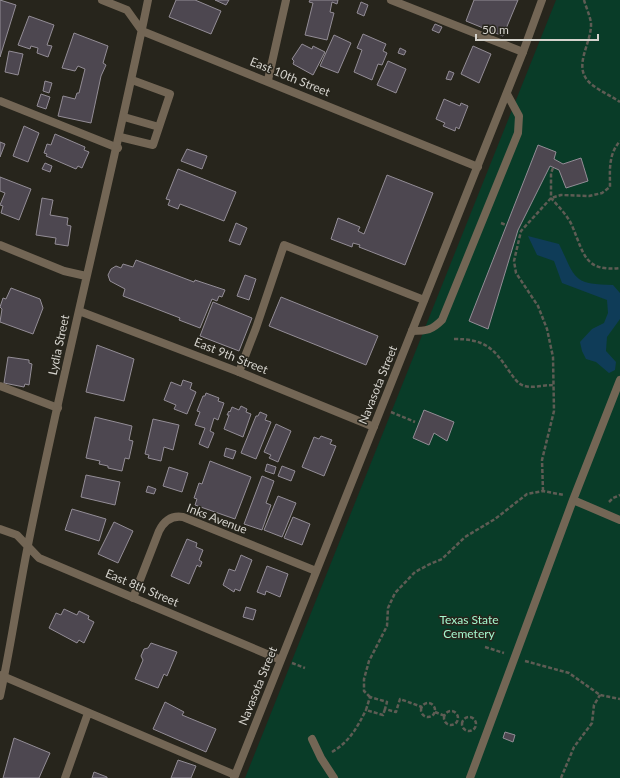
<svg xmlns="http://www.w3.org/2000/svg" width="620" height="778" font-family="Lato,sans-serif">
  <rect width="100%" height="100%" fill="#27251c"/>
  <!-- green -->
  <path fill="#093c28" d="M556,0h64v778h-375z"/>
  <!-- water -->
  <path fill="#0f3c58" d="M528,236l31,8c17,35 13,40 54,41l7,8v26l-13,18 -1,14 10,11 -1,8 -6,3 -13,-11 -10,-3 -4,-8 -2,-9 12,-13 12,-6 4,-10 -1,-13 -45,-17 -8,-22 -17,-6z"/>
  <!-- building -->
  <path fill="#4d4750" stroke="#938d96" d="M0,0l16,5 -16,52z
    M176,0h19l26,11 -10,23 -42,-17z
    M215,0h14l-3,5z
    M310,0h28l-1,4 -5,-2 -2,10 4,1 -7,27 -22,-5 8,-32 -4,-1z
    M474,0h44l-15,36 -37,-15z
    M361,2l7,3 -4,11 -7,-3z
    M29,16l25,9 -7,20 5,1 -4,11 -11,-4 1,-5 -7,-2 -1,3 -12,-4z
    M435,24l7,3 -3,6 -7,-3z
    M74,33l34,13 -5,17 3,2 -5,11 -10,47 -33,-7 5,-20 12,3 2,-6h2l6,-24 -7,-3 -3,5 -13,-3z
    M363,34l23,10 -3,7 4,2 -5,12 -4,-1 -6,16 -18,-8 8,-22 -5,-2z
    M334,35l17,8 -13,30 -18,-7z
    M302,44l10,5 1,-3 12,6 -12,23 -20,-11 1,-3 -2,-2z
    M473,46l18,8 -12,29 -18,-9z
    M400,48l6,3 -2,4 -6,-2z
    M9,51l14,3 -5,21 -13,-3z
    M388,61l18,8 -10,24 -19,-8z
    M449,71l5,2 -3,7 -5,-1z
    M45,81l7,2 -3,10 -6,-2z
    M41,94l9,3 -4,12 -9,-3z
    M444,99l16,7 1,-3 7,3 -9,23 -3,-2 -1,4 -12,-5 2,-3 -9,-4z
    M24,126l15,7 -11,29 -15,-6z
    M55,134l30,13 -1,3 5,2 -7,16 -4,-2 -2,3 -30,-13 1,-2 -3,-1 3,-9 4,1z
    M0,142l5,2 -5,13z
    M538,145l18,7 -2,7 9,5 18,-6 7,23 -22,7 -7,-18 -9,-4 -32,64 -30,99 -19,-8z
    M187,149l20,7 -5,13 -21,-8z
    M45,163l7,3 -2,6 -8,-3z
    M178,169l58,23 -12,29 -44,-17 -2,5 -10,-4 2,-5 -4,-1z
    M387,175l46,18 -28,72 -46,-18 1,-2 -7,-2 -1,4 -21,-8 7,-21 22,9 -2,4 6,3z
    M0,177l31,12 -12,31 -18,-7 2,-7 -3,-1 5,-12 -5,-2z
    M42,198l11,2 -3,15 18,3 -1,7 4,1 -3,20 -13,-2 1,-6 -20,-3z
    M236,223l11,5 -7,17 -11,-4z
    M136,260l58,22 1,-2 30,10 -3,7 -3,-1 -2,5 -5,-2 -12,29 -21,-8 1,-2 -57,-22 2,-7 -15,-8 -2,-6 3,-6 5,-3 5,2 2,-4 10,3z
    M245,275l11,4 -7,21 -12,-4z
    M11,288l29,11 3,9 -10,26 -33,-12 2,-13 -2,-2 3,-9 3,1z
    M281,297l97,39 -12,29 -97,-39z
    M213,302l39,16 -13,33 -39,-15z
    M97,345l37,14 -10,42 -38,-9z
    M8,357l21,3v3l3,1 -3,21 -4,-1 -1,3 -20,-4z
    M183,380l9,3 -2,6 6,3 -9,22 -13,-5 2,-4 -12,-5 7,-18 10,4z
    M206,393l13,5 -1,3 6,2 -6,17 -4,-2 -4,13 4,2 -6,15 -9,-4 6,-16 -10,-3 5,-13 -3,-1 6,-15h2z
    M241,406l6,3 -1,3 5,2 -8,23 -19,-8 5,-14h-2l2,-4 1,1 2,-5 7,3z
    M424,410l30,12 -7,19 -13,-8 -5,12 -16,-7z
    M260,412l7,3 -2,5 6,2 -15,37 -15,-6 15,-37h2z
    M95,417l37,9 -3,14 4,1 -4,18 -4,-1 -3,13 -14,-3v-2l-9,-2 1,-3 -14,-3z
    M153,419l26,6 -6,25 -9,-3 -3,14 -13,-3 1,-3 -4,-1z
    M276,424l15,7 -13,31 -9,-4 2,-3 -7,-3z
    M321,436l11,4 -2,4 6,2 -12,30 -22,-9 12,-30 5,2z
    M226,448l10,3 -3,8 -9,-3z
    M210,461l41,16 -16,42 -40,-14 2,-6 -3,-1 5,-15 3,1z
    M267,464l9,3 -2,7 -9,-3z
    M282,466l13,5 -4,10 -13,-5z
    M169,467l19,6 -6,19 -19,-6z
    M86,475l34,7 -5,23 -34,-8z
    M262,476l12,5 -8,22 5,2 -9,25 -18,-6z
    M148,486l8,3 -2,5 -8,-2z
    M278,496l18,7 -14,34 -18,-7z
    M72,509l34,10 -7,22 -34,-11z
    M293,517l17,7 -8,21 -18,-7z
    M114,522l19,9 -15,32 -20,-9z
    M187,539l10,4 -1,4 7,3 -4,10 3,2 -2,5 -3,-2 -8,19 -18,-8z
    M241,555l11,5 -12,31 -5,-2 -1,3 -11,-7 6,-16 6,2z
    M267,566l21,8 -8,23 -14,-6 -1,4 -8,-3z
    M246,607l10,3 -3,10 -10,-3z
    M64,609l13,6 2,-4 10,5 -1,3 6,3 -10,21 -5,-3 -2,3 -28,-15 7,-15 5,2z
    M151,643l26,9 -10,24 -3,-2 -6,14 -23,-9 8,-19 -2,-4 3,-7 4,-1z
    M165,702l19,10 -2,3 34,14 -10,23 -53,-23z
    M505,732l10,3 -2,7 -10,-4z
    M14,738l36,15 -11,25h-36z
    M178,760l18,6 -5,12h-20z
    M94,772l13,5v1h-15z"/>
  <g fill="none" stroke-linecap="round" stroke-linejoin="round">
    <!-- path -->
    <path stroke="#5e5c54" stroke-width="2.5" stroke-dasharray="4 2" stroke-linecap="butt" d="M584,0c2,7 6,16 7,23 1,21 -20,44 0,61 9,7 20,12 29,18
      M553,168l-2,5v25c8,9 18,19 22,30 11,26 12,44 47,40
      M501,223l5,2
      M454,339c30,0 39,8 55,32 4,5 7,11 13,14 9,4 21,0 31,0
      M391,412l24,10
      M543,491l-1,-31 12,-49 -1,-54 -6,-28 -9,-23 -22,-33 -2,-12 7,-30 30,-33 10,-3 28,1 13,-3 8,-6c0,-17 -2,-32 10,-46
      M609,502l4,-4 7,-3
      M485,647l19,6
      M525,661l44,12 31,22 20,4
      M292,663l13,5
      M370,697l-6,-6v-12l5,-18 18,-35 1,-18 7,-15 20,-21 15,-8 12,-5 23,-22 30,-18 32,-25 16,-3 21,4
      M421 710a7 7 0 1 1 14 0a7 7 0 1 1-14 0Z
      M385,709l-2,6 -17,-5 4,-13 17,5 -2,7 11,3 4,-13 22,8
      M444 718a7 7 0 1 1 14 0a7 7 0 1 1-14 0Z
      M435,712l10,4
      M462 724a7 7 0 1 1 14 0a7 7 0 1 1-14 0Z
      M332,752c17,-10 25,-24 34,-42
      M561,778l13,-31 18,-24 2,-18 6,-10"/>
    <!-- service -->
    <path stroke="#736655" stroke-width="8" d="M391,0l132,52
      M0,101l118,47
      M124,117l35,10 11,-33 -38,-14
      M120,137l33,8 6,-18
      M412,331c15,0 20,-1 30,-11l76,-187 1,-17 -12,-22
      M239,372l17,-44 28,-83 140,55
      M0,386l58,22
      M573,500l47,20
      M0,675l235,100
      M312,739l9,19 13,20
      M65,778l23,-65
      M470,778l103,-278 47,-120"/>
    <!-- minor -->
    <path stroke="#736655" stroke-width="8" d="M102,0l25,10 15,21 336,136
      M268,80l18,-80
      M0,245l64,26 22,5
      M79,311l160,61 135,55
      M0,529l17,6 22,23 242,102
      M133,598l26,-67c5,-10 12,-16 24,-14l133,54
      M0,696c11,-50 18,-101 28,-151 36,-182 83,-363 120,-545
      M234,778l289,-726 19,-52"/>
  </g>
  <g text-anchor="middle" stroke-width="3" stroke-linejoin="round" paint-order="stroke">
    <!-- street labels -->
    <g font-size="12" fill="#d5d3cd" stroke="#27251c">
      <text transform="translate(290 77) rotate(22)" y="4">East 10th Street</text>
      <text transform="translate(59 345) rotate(-78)" y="4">Lydia Street</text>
      <text transform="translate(231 356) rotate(22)" y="4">East 9th Street</text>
      <text transform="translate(378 385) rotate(-68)" y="4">Navasota Street</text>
      <text transform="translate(217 519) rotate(21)" y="4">Inks Avenue</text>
      <text transform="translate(142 588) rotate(23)" y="4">East 8th Street</text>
      <text transform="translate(258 686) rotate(-68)" y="4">Navasota Street</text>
    </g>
    <!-- park labels -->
    <g font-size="12" fill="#a4f7ce" stroke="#27251c">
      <text x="469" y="624">Texas State<tspan x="469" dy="14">Cemetery</tspan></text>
    </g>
  </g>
  <!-- scale -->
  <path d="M476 34v6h122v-6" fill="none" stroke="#d5d3cd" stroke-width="2"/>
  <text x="482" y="34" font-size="12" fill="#d5d3cd" stroke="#27251c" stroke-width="3" paint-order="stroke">50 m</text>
</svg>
